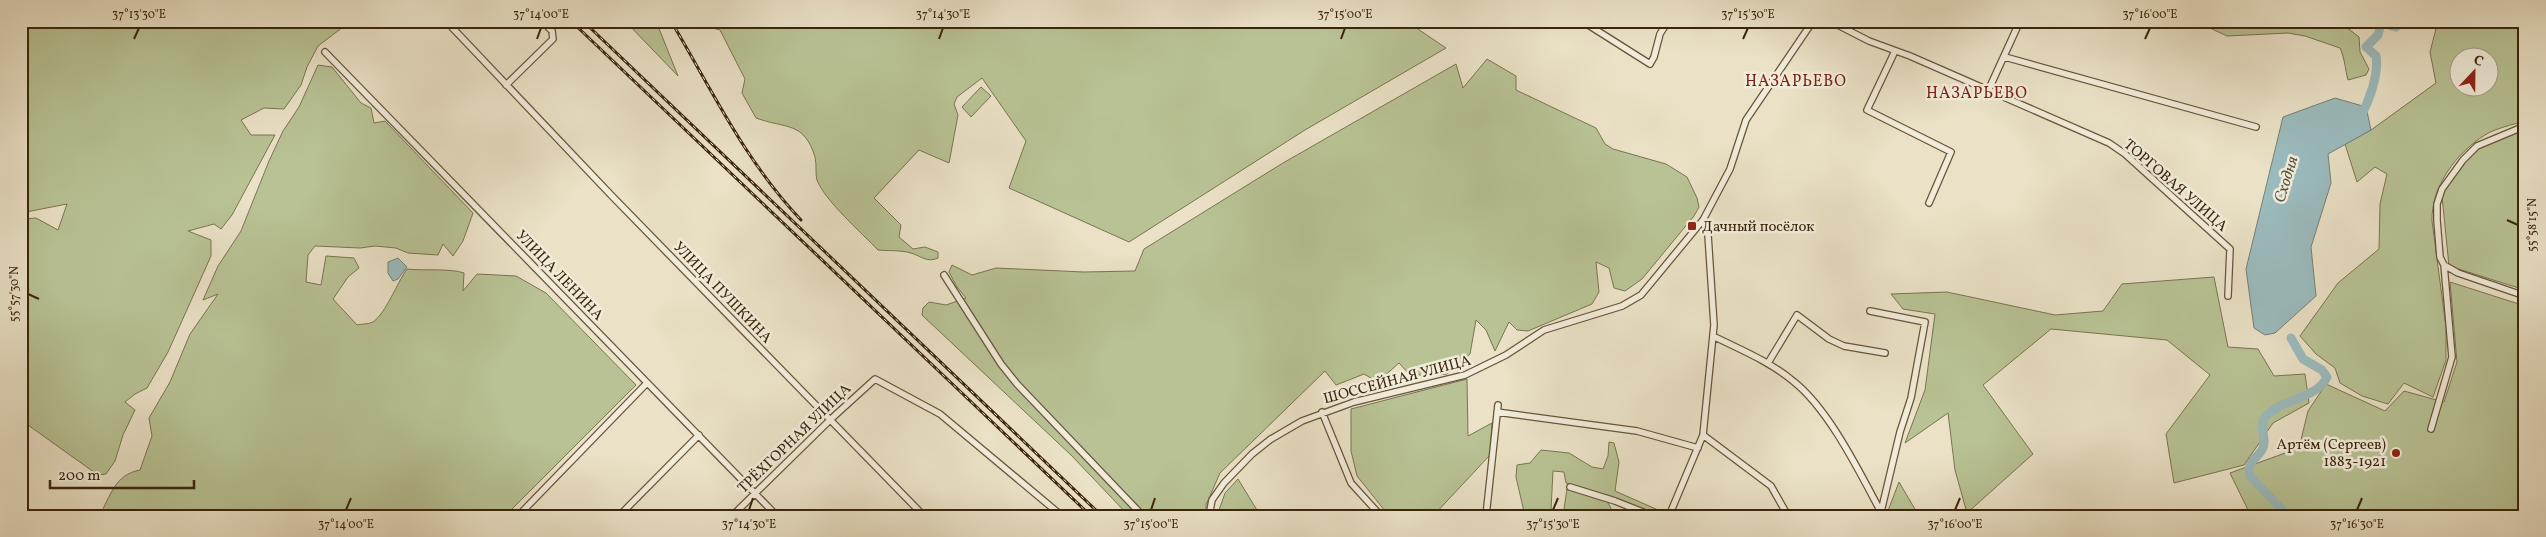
<svg xmlns="http://www.w3.org/2000/svg" width="2546" height="537" font-family="Vollkorn,serif">
  <rect width="100%" height="100%" fill="#eae1c6"/>
  <filter id="stains"><feTurbulence type="fractalNoise" baseFrequency=".004" numOctaves="4"/><feColorMatrix values="0 0 0 0 .2 0 0 0 0 .09 0 0 0 0 .02 0 0 0 .5 -.17"/></filter>
  <radialGradient id="worn" r=".72"><stop offset=".6" stop-color="#630" stop-opacity="0"/><stop offset="1" stop-color="#630" stop-opacity=".3"/></radialGradient>
  <!-- green -->
  <path fill="#b8c294" stroke="#7a7450" fill-rule="evenodd" d="M21,21h330l-33,25 -11,21 -6,18 -17,24 -20,-1 -23,12 10,15h24l-43,80 -11,14 -7,-5 -26,7 23,9v16l-43,96 -21,36 -12,6 -10,8 10,8 -12,25 -8,26 -9,13 -8,1 -77,-55v-201l15,-1 22,12 9,-26 -46,9z
    M625,21h31l22,55z
    M705,21h701l40,27 -141,82 -176,112 -120,-54 17,-47 -44,-63 -25,19 -3,7 4,11 -9,48 -30,-13 -45,48 27,27 -2,12 14,12 12,-2 13,5v6c-11,5 -17,-2 -27,-5 -10,-3 -23,-2 -33,-3 -16,-17 -53,-49 -61,-70 -2,-6 0,-15 -2,-23 -11,-36 -29,-28 -59,-39l-14,-25 3,-14 -25,-49 -11,-3z
    M2195,21h137l13,5 14,11 1,15 9,17 -3,6 -18,5c-3,-11 -3,-21 -8,-32l-35,-12 -17,-3 -61,3z
    M2438,21h87v100c-13,4 -29,7 -40,14 -29,18 -54,52 -53,86l14,106v33l-13,37 -29,-14 -16,21 -26,-8 -22,-13 -5,-15 -19,-14 -16,-18 38,-53 41,-34 1,-45 7,-30 -12,-7 -18,15 -12,-38 26,-14 65,-47 -6,-31zM2458,58h30v30h-30z
    M1487,59l29,17v14l80,38 9,16 8,5 53,15 21,13 10,21 2,9 -5,9 -52,63 -17,12 -11,-3 -5,-20 -13,-6 3,30 -7,12 -64,27 -11,-1 -8,-8 -14,29 -9,-21 -10,-10 -6,34 -23,20 -18,2 -20,-2 -10,-11 -17,15 -8,2 -10,-6 -28,11 -11,-14 -105,102 -14,32v11h-77l-57,-60 -150,-141 1,-7 6,-6 17,3 20,-7 -9,-11 -8,-15 3,-7 20,10 24,-7 88,4 51,-1 9,-22 139,-86 173,-99 7,24z
    M318,65l14,2 29,36 10,5 3,15 11,-2 88,92 -10,28 -10,15 -10,-12 -5,11 -30,-2 -12,-5 -21,-2 -15,2 -45,-2 -7,9 -2,27 15,3 5,-29 28,2 5,10 -11,9 -15,22 24,26c5,-1 12,-1 16,-3 13,-9 24,-39 34,-53 17,2 43,-1 57,4l-1,18 14,-17 39,2 30,17 90,92 -131,131h-406c12,-20 15,-41 41,-46l12,-34 -3,-18 21,-36 20,-48 28,-40 -15,6 15,-34 23,-35 28,-70 14,-30 16,-24z
    M981,87l10,9 -20,21 -9,-10z
    M2525,127v163l-76,-24 -7,-70 14,-25 28,-28z
    M2214,277l14,70 30,2 16,27 31,-2 4,29 -36,20 -29,42 -70,18 -8,-49 44,-59 -43,-35 -116,-11 -68,56 50,69 -66,59 -12,-43 -7,-57 -43,30 20,-53 10,-76 -32,-5 -12,-15 56,-2 108,23 48,-4 19,-27z
    M2450,282l75,24v210h-274l-21,-43 69,-25 9,-37 18,-27 59,27 19,-20 40,11 13,-40z
    M1467,379l1,57 24,-13 -2,32 -57,61h-44l-32,-40 -6,-25v-42z
    M1609,442l5,1 5,19 -4,29 50,22v3h-6l-48,-20 -45,-13 -2,-11 -11,-1 -2,39 6,6h-32l-9,-39 1,-12 13,-2 11,-13 28,3 23,14 11,2 5,-13z
    M1238,479l22,36v1h-43l8,-23z
    M1899,482l20,34h-33z
    M1567,489l39,11 5,8 -2,8h-46z"/>
  <!-- water -->
  <path fill="#9bbbbe" stroke="#757f77" d="M2335,98l31,9 5,23 -43,24 3,29 -20,64 5,49 -41,37 -10,2 -11,-7 -8,-59 37,-152z
    M398,258l9,9 -9,12 -5,2 -5,-8v-11z"/>
  <g fill="none" stroke-linecap="round" stroke-linejoin="round">
    <!-- river -->
    <path stroke="#9bbbbe" stroke-width="9" d="M2360,118c9,-17 19,-43 16,-62l-10,-9 12,-12 3,-12 15,4 5,-6
      M2288,516l-38,-40c-4,-13 5,-16 12,-26 6,-10 -4,-25 4,-34 17,-18 51,-17 61,-39l-5,-7 -19,-11 -12,-21"/>
    <!-- minor casing -->
    <g stroke="#67543a" stroke-width="8">
      <path id="minor" d="M446,21l165,174 313,321
        M1582,21l68,43 4,-7 6,-23 8,-13
        M1830,21l39,20 41,15 199,87 16,11 105,95 -2,47
        M1895,51l-28,59 84,42 -22,51
        M325,52l452,464
        M2005,57l251,70
        M506,85l47,-46 -1,-8 -10,-10
        M1988,91l32,-70
        M2444,265l14,8 67,23
        M944,275l57,89 16,20 126,132
        M1870,311l55,11 -14,76 -11,34 -20,84
        M1713,336c28,14 56,25 80,45 36,28 67,92 89,133
        M1768,363l29,-48 32,24 15,7 41,7
        M1322,412l29,71 30,33
        M1497,412l140,19 61,17
        M2431,429l21,-72 -8,-92 -4,-8 -3,-37v-16l5,-15 21,-29 14,-14 48,-20
        M1703,435l68,51 17,30
        M1570,487l45,14 38,15
        M518,516l129,-133
        M619,516l80,-81
        M732,516l99,-97 44,-40 65,35 122,102
        M1209,516l3,-16 12,-17 28,-29 19,-15 31,-18 52,-19 111,-27 41,-20 38,-25 78,-24 19,-11 62,-75 27,-51 16,-49 67,-99
        M1486,516l12,-111
        M1669,516l34,-81 11,-110 -6,-90 -5,-15"/>
    </g>
    <!-- minor -->
    <use href="#minor" stroke="#f1ecda" stroke-width="5.5"/>
    <!-- rail casing -->
    <g stroke="#3b250c" stroke-width="3">
      <path id="rail" d="M571,21l520,495
        M583,21l519,495
        M671,21c41,69 74,140 130,199"/>
    </g>
    <!-- rail -->
    <use href="#rail" stroke="#f1ecda" stroke-width="1" stroke-dasharray="4" stroke-linecap="butt"/>
  </g>
  <!-- ticks -->
  <path fill="none" stroke="#3b250c" stroke-width="2" d="M134,39l5,-11M537,39l4,-11M939,39l4,-11M1341,39l4,-11M1743,39l5,-11M2145,39l5,-11M2507,220l11,5M28,294l11,5M346,510l5,-12M749,510l4,-12M1151,510l4,-12M1553,510l5,-12M1955,510l5,-12M2357,510l5,-12"/>
  <!-- markers -->
  <g fill="#8f2418" stroke="#f1ecda" stroke-width="2">
    <rect x="1687" y="221" width="10" height="10" rx="2.5"/>
    <circle cx="2396" cy="453" r="5"/>
  </g>
  <g text-anchor="middle" stroke-width="5" stroke-linejoin="round" paint-order="stroke">
    <!-- street labels -->
    <g font-size="15" fill="#3b250c" stroke="#f1ecda">
      <text transform="translate(2176 185) rotate(41)" y="5">ТОРГОВАЯ УЛИЦА</text>
      <text transform="translate(560 275) rotate(46)" y="5">УЛИЦА ЛЕНИНА</text>
      <text transform="translate(723 292) rotate(46)" y="5">УЛИЦА ПУШКИНА</text>
      <text transform="translate(1397 379) rotate(-15)" y="5">ШОССЕЙНАЯ УЛИЦА</text>
      <text transform="translate(794 438) rotate(-44)" y="5">ТРЁХГОРНАЯ УЛИЦА</text>
    </g>
    <!-- poi labels -->
    <g font-size="15" fill="#3b250c" stroke="#f1ecda" text-anchor="start">
      <text x="1702" y="231">Дачный посёлок</text>
      <text x="2386" y="449" text-anchor="end">Артём (Сергеев)<tspan x="2386" dy="17">1883-1921</tspan></text>
    </g>
    <!-- neighbourhood labels -->
    <g font-size="16" letter-spacing="1" fill="#7a1f14" stroke="#f1ecda">
      <text x="1796" y="86">НАЗАРЬЕВО</text>
      <text x="1977" y="98">НАЗАРЬЕВО</text>
    </g>
    <!-- water labels -->
    <g font-size="16" font-style="italic" fill="#585241" stroke="#f1ecda">
      <text transform="translate(2285 179) rotate(-73)" y="6">Сходня</text>
    </g>
  </g>
  <!-- margin -->
  <rect width="2546" height="537" fill="none" stroke="#eae1c6" stroke-width="55"/>
  <!-- north arrow -->
  <g transform="translate(2474 72) rotate(22)"><circle r="24" fill="#f1ecda" stroke="#a89c88"/>
  <path d="M0-4L9 19L0 12L-9 19Z" fill="#8f2418"/>
  <text y="-8" font-size="14" font-weight="bold" text-anchor="middle" fill="#3b250c">С</text>
  </g>
  <!-- scale -->
  <path d="M50 480v8h144v-8" fill="none" stroke="#3b250c" stroke-width="2.5"/>
  <text x="58" y="480" font-size="15" fill="#3b250c" stroke="#f1ecda" stroke-width="4" paint-order="stroke">200 m</text>
  <rect x="28" y="28" width="2490" height="482" fill="none" stroke="#3b250c" stroke-width="2"/>
  <g font-size="12" text-anchor="middle" fill="#3b250c">
    <text x="139" y="18">37°13'30"E</text>
    <text x="541" y="18">37°14'00"E</text>
    <text x="943" y="18">37°14'30"E</text>
    <text x="1345" y="18">37°15'00"E</text>
    <text x="1748" y="18">37°15'30"E</text>
    <text x="2150" y="18">37°16'00"E</text>
    <text transform="translate(2532 225) rotate(-90)" y="4">55°58'15"N</text>
    <text transform="translate(14 294) rotate(-90)" y="4">55°57'30"N</text>
    <text x="346" y="528">37°14'00"E</text>
    <text x="749" y="528">37°14'30"E</text>
    <text x="1151" y="528">37°15'00"E</text>
    <text x="1553" y="528">37°15'30"E</text>
    <text x="1955" y="528">37°16'00"E</text>
    <text x="2357" y="528">37°16'30"E</text>
  </g>
  <rect width="100%" height="100%" filter="url(#stains)"/>
  <rect width="100%" height="100%" fill="url(#worn)"/>
</svg>
